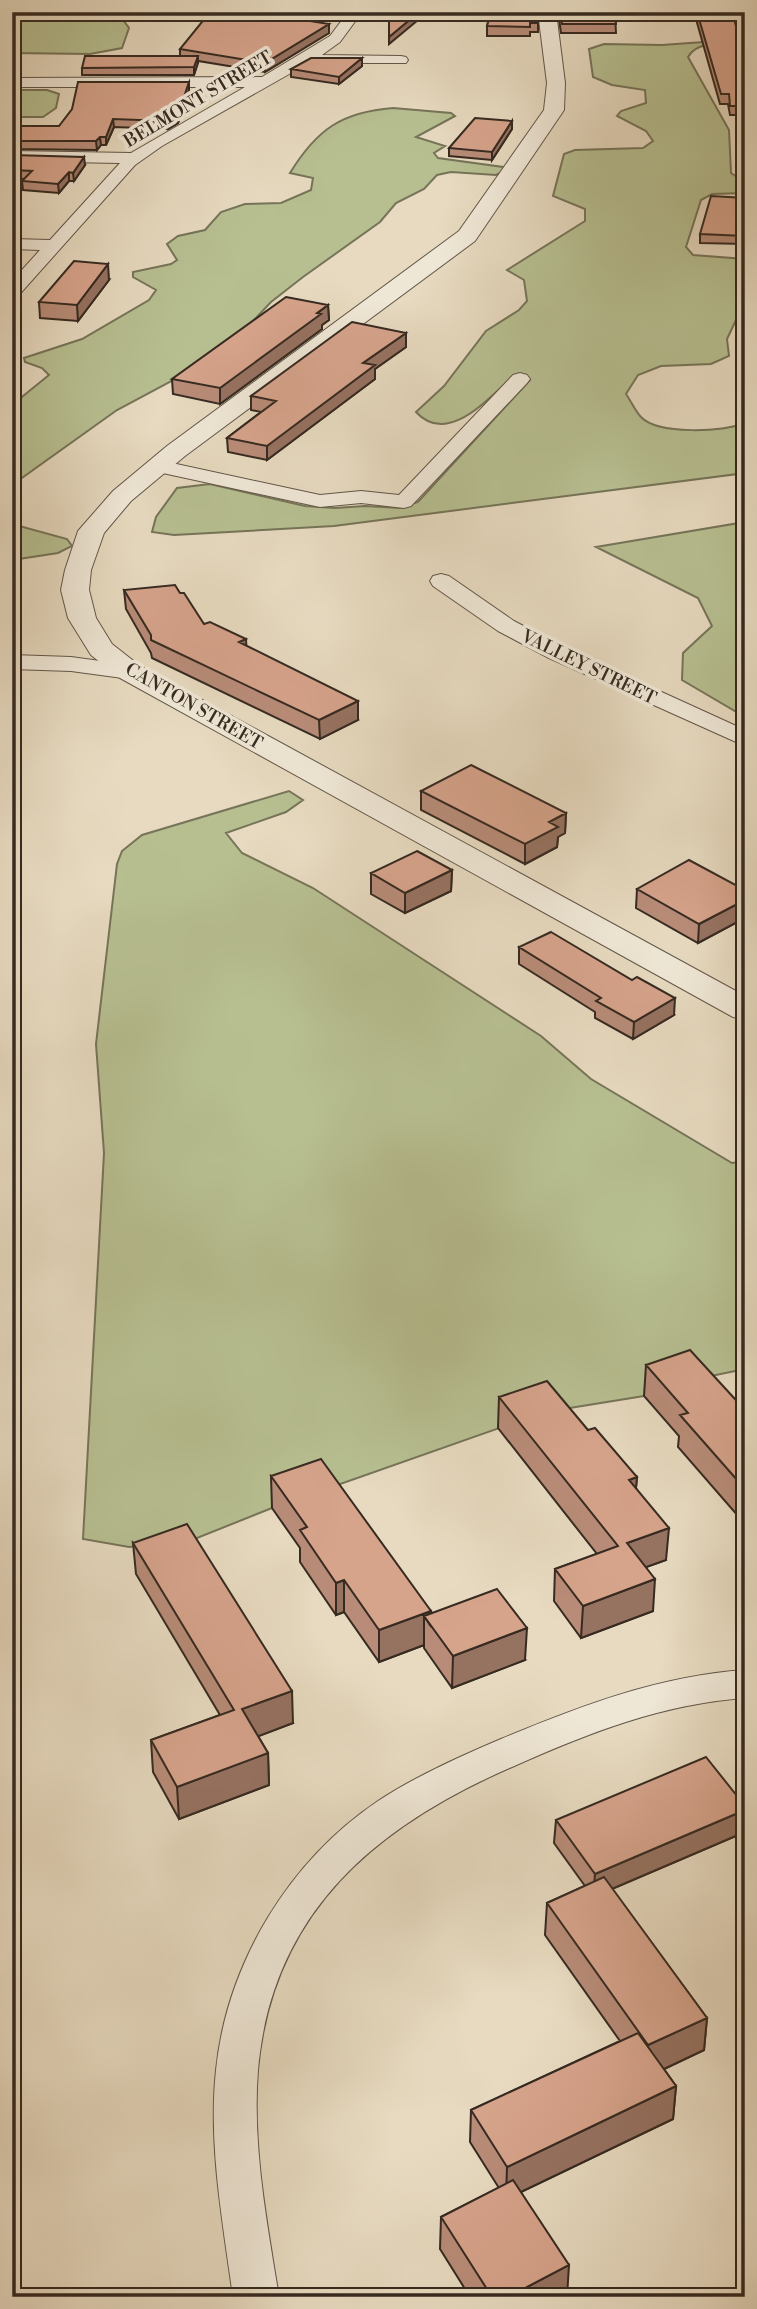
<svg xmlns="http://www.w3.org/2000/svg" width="757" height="2309" font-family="'Libre Bodoni',serif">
  <rect width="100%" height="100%" fill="#e7dac0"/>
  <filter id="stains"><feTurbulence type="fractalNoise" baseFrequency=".00286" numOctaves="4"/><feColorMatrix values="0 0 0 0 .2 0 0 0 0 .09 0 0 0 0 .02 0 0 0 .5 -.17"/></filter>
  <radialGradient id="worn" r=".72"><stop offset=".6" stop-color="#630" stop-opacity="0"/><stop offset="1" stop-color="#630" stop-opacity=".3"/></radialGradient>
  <!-- green -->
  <path fill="#b7bf91" stroke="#767459" stroke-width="2" d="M12,12h105l12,16 -7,20 -32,6 -78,-1z
    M745,39v5c-19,1 -47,-5 -57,13l41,73 2,43 6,4 8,1v15l-33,1 -11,6 -15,47 7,8 52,4v42l-18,38 2,17 -18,8 -50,2 -23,9 -12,19c5,7 9,17 15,23 17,18 83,15 104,6v50l-411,53 -160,9 -22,-3 4,-15 21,-29 33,-4 95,22 30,2 30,-2 35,2 18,-6 112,-122 -4,-4h-12c-25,21 -66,71 -98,36l28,-26 42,-55 33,-21 8,-9 -3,-21 -17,-10 78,-49v-12l-32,-13 11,-42 11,-4 68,-2 10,-7 -7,-10 -29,-15 4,-5 25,-8 -1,-13 -33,-5 -19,-8 -4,-28 15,-5 58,1z
    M22,90h25l12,4 -3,14 -13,9h-31v-25z
    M393,108l58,5 4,3 -39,21 29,9 -11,7 4,5 65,9 1,4 -8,4 -45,-3 -14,3 -13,14 -28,14 -16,19 -77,55 -32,25 -18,19 -72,55 -64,34 -105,75v-80l37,-30 -7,-7 -17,-6 -1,-4 58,-19 67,-39 7,-10 -23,-13v-5l38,-8 6,-4 -10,-16 11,-8 27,-6 16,-18 24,-8 36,-1 30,-13 2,-12 -23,-5c27,-44 52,-61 103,-65z
    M745,522v195l-63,-37 1,-27 29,-27 -14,-28 -102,-51z
    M12,524l55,15 5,7 -14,7 -46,7z
    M289,791l14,9 -17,12 -60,21 16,20 71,35 228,148 50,43 141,84 13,-2v208l-58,12 -43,15 -99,16 -273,96 -80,32 -63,7 -46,-8 21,-386 -8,-109 21,-180 5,-13 20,-16z"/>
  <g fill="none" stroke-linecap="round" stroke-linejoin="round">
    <!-- minor casing -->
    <g stroke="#625649" stroke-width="2">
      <path id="minor" d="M348,12h14l-22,30 -18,13 79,1 5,1 2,3 -2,3h-85l-7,-3 -152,86 -27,19 -117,131 -6,1v-16l28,-31 -28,-1v-10l38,1 70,-77 -108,-2v-10l119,2 114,-66h-231l-2,-9 250,-1 68,-41z
        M520,373l7,2 3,4 -3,4 -116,123 -7,2 -43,-5 -41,4 -162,-35 -7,-2 -3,-4 3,-4 7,-2 162,35 41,-4 38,4 114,-120z
        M441,574l8,2 65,45 51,27 180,82v16l-196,-88 -51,-27 -65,-45 -3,-5 3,-5z
        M12,655l59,2 59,8 8,2 4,5 -4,5 -8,2 -59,-8 -59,-2z
        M745,1670v28c-83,6 -157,35 -233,69 -136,59 -240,145 -254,303 -6,75 9,153 21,227h-46c-10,-74 -25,-152 -17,-227 11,-107 73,-209 162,-269 38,-25 81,-44 123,-62 79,-33 158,-63 244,-69z"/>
    </g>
    <!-- tertiary casing -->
    <g stroke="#625649" stroke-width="2">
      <path id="tertiary" d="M538,12h18l9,71 -1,27 -89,131 -290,215 -54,45 -27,32 -13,37 -2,20 7,28 16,26 28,22 605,330v24l-12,-3 -613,-339 -29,-23 -23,-37 -7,-28 4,-20 13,-39 35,-40 54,-45 292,-215 85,-121 3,-27z"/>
    </g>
    <!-- minor -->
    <use href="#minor" fill="#efe7d6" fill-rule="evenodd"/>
    <!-- tertiary -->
    <use href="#tertiary" fill="#efe7d6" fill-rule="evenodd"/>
  </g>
  <!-- wall -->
  <path fill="#b88c78" stroke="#362a21" stroke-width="2" d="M491,12l47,11v9h-8v4h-43v-10z
    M558,12h71v2h-14l1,19h-55z
    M694,12h38l13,46v57h-15l-2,-11h-8z
    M329,33l-64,39 -67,-11 -4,14h-112v-7l98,-12v-7z
    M362,58v8l-23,18 -48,-7v-8z
    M189,82v8l-11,33 -10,6 -54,-2 -8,18h-5l-4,5 -85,-1v-23h47z
    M512,121v8l-20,31 -43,-4v-8z
    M12,155l73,10 -11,16h-5l-10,12 -36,-3 -1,-9 3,-2 -13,-1z
    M745,198v46l-45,-1v-9z
    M109,280l-31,41 -38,-3 -1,-16z
    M328,305l1,15 -7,5v4l-102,75 -47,-10 -1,-15z
    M406,333v14l-31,22v10l-108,81 -39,-8 -1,-14 34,-26 -10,-2v-14z
    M124,590l80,34 42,22 112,74 -38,19 -168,-81 -1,-5 -25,-44z
    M421,791l145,22 -1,20 -7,4 -1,10 -32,17 -104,-54z
    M452,870l-1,21 -46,22 -34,-19v-21z
    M637,889l108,1v28l-47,25 -62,-35z
    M519,947l155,68 -41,24 -38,-21v-6l-76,-48z
    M646,1365l99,45v114l-67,-77 1,-11 -35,-40z
    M499,1397l89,33 49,47 -1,11 30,72 -20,7 7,44 -72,27 -27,-37 1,-32 42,-15 -99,-126z
    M271,1476l160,135 -1,3 95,46 -73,28 -28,-40v-3l-45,17 -35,-50 -8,3 -36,-53v-14l-28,-40z
    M133,1543l160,180 -35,13 10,17 1,32 -90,34 -26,-47 -2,-32 69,-25 -84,-141z
    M556,1820l189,12 -133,57 95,129 -3,32 -40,19 12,17 -3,33 -152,73 46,105h-97l-30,-48 1,-32 58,-29 -29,-46 1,-32 149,-69 -75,-106 2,-32 38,-17 -31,-43z"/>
  <!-- shaded-wall -->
  <path fill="#967261" stroke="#362a21" stroke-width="2" d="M419,12h5v3l-35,29v-7z
    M329,24v9l-64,39v-9z
    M198,56v7l-4,12v-8z
    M362,58v8l-23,18v-7z
    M189,82v8l-11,33 -10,6 -1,-8z
    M113,119l1,8 -8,18v-8z
    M512,121v8l-20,31v-8z
    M100,137l1,8 -4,5 -1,-9z
    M84,157l1,8 -11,16 -1,-8z
    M69,172v9l-10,12 -1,-9z
    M108,264l1,16 -31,41 -1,-16z
    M328,305l1,15 -7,5v4l-102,75v-16z
    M406,333v14l-31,22v10l-108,81v-14l96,-83z
    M246,639l1,18 -8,-15z
    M358,701v19l-38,19 -1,-19z
    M566,813l-1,20 -7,4 -1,10 -32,17v-20l24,-22z
    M452,870l-1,21 -46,22v-20z
    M745,900v18l-47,25 1,-19z
    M675,998l-1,17 -41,24 1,-17z
    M637,1477l-3,32 -5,-29z
    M669,1528l-3,32 -42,15 3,-32z
    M655,1579l-2,32 -72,27 2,-32z
    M344,1580v32l-8,3v-32z
    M431,1611l-1,14 -6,-9v29l-45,17v-32z
    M527,1628l-2,32 -73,28 1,-32z
    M292,1691l1,32 -50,19 -1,-33z
    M268,1753l1,32 -90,34 -2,-32z
    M745,1810v22l-152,65 2,-23z
    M707,2018l-3,32 -59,28 3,-33z
    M676,2086l-3,33 -167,80 1,-32z
    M569,2265l-2,32h-59z"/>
  <!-- building -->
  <path fill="#d6a38b" stroke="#362a21" stroke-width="2" d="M210,12h79l15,8 25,4 -64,39 -85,-14z
    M389,12h30l-30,25z
    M491,12h46l1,11h-8v4l-43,-1z
    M560,12h55l1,12h-54z
    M697,12h35l13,46v48h-15l-1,-12h-8z
    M85,56h113l-4,11 -112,1z
    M311,58h51l-23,19 -48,-8z
    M78,82h111l-11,33 -11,6 -54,-2 -7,18h-6l-4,4h-84v-15h47l13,-17z
    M475,118l37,3 -20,31 -43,-4z
    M12,155l72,2 -11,16 -4,-1 -11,12 -36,-3 10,-10 -20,-1z
    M711,196l34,2v38l-45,-2z
    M74,261l34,3 -31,41 -38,-3z
    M286,297l42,8 -11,8 4,1 -101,74 -48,-9z
    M352,322l54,11 -43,30 12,2 -108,81 -40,-8 49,-37 -25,-5z
    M175,585l5,8h4l20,31 6,-2 36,17 -7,3 119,59 -39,19 -168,-80v-5l-27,-45z
    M471,765l95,48 -17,9 9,5 -33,17 -104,-53z
    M417,851l35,19 -47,23 -34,-20z
    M689,860l56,30v10l-46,24 -62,-35z
    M551,932l81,48 5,-3 38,21 -41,24 -38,-21 5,-3 -82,-51z
    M690,1350l55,60v79l-65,-74 8,-2 -42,-48z
    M547,1381l41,49 7,-2 42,49 -8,3 40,48 -42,15 28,36 -72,27 -28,-37 63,-23 -119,-149z
    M321,1459l110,152 -52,19 -35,-50 -8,3 -36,-53 7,-3 -36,-51z
    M187,1524l105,167 -50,18 26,44 -91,34 -26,-47 83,-30 -101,-167z
    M497,1589l30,39 -74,28 -29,-40z
    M706,1757l39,49v4l-150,64 -39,-54z
    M604,1877l103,141 -59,27 -101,-142z
    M638,2033l38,53 -169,81 -36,-57z
    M513,2180l56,85 -61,32h-16l-51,-80z"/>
  <g text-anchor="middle" stroke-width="7" stroke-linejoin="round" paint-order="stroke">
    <!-- far-street labels -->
    <g font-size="18" fill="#362a21" stroke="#efe7d6">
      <text transform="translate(198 99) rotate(-31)" y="6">BELMONT STREET</text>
      <text transform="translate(589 667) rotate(26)" y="6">VALLEY STREET</text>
      <text transform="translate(194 706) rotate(30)" y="6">CANTON STREET</text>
    </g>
  </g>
  <!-- margin -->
  <rect width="757" height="2309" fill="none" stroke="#e7dac0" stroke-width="42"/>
  <rect x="14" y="14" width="729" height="2281" fill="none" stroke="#362a21" stroke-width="3.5"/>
  <rect x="21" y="21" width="715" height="2267" fill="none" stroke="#362a21" stroke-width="2"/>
  <rect width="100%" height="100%" filter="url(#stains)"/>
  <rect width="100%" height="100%" fill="url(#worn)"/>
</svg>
